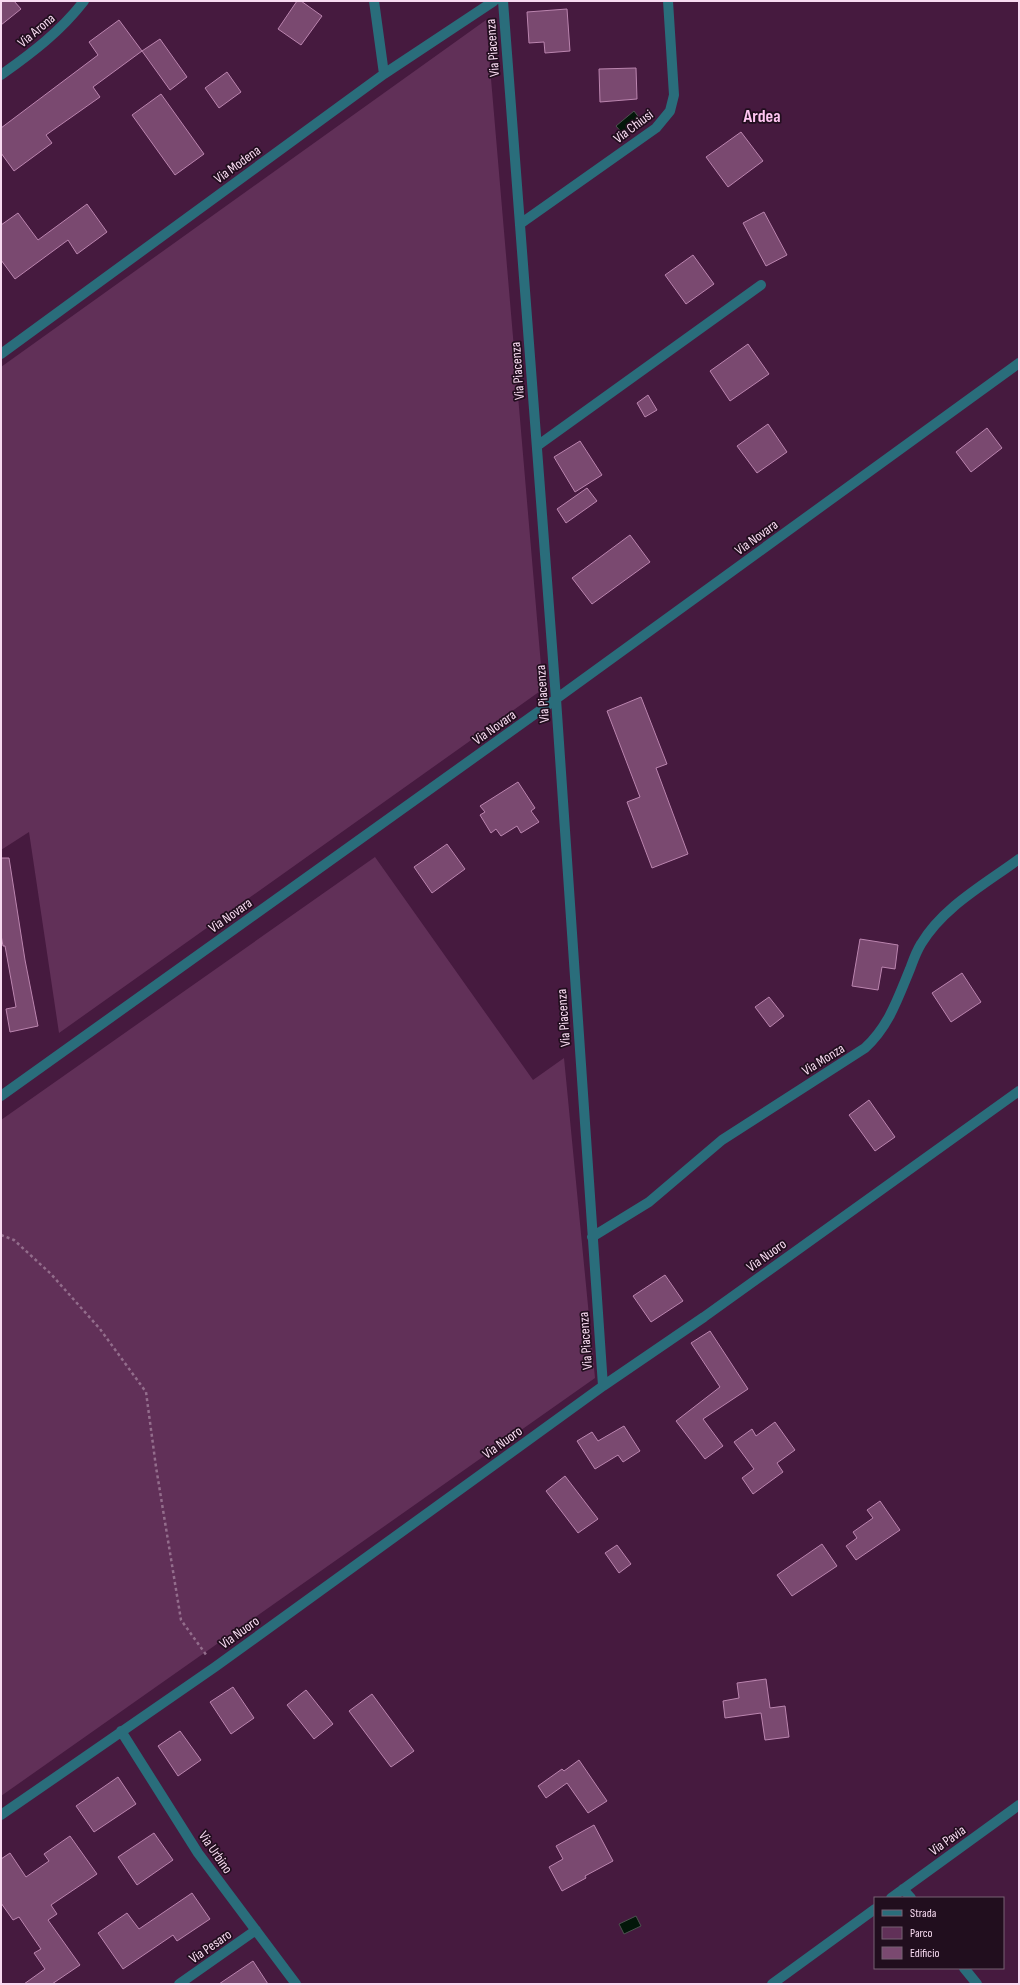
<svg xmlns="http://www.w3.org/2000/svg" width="1020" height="1985" font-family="'Sofia Sans Condensed',sans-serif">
  <rect width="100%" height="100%" fill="#461a3f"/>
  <!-- green -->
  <path fill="#613058" d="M486,20l57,669 -484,344 -30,-201 -28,18v-483z
    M375,857l158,223 31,-22 31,320 -594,418v-676z"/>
  <!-- water -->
  <path fill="#03170a" stroke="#4c524f" d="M634,111l6,8 -17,15 -7,-8z
    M636,1916l5,10 -17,8 -5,-10z"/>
  <!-- building -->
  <path fill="#7a4970" stroke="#bb85af" d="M1,1h13l7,8 -20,16z
    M297,1h4l21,15 -21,29 -23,-16z
    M567,9l3,42 -25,2 -1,-11 -15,1 -2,-31z
    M119,20l23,31 -49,36 7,10 -54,38 6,8 -38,28 -13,-18v-25l97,-73 -9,-13z
    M160,39l27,38 -17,13 -28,-39z
    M636,68l1,31 -37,3 -1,-33z
    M227,72l14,20 -22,16 -14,-20z
    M161,94l43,60 -29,21 -43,-60z
    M741,132l22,29 -35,26 -22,-30z
    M87,204l20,28 -30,22 -9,-14 -53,39 -14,-19v-35l17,-12 20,27z
    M764,212l23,43 -21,11 -23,-43z
    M693,255l21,29 -28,20 -21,-29z
    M748,344l21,30 -39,27 -20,-30z
    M648,395l9,15 -12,7 -8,-14z
    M768,424l19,28 -30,21 -20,-27z
    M987,428l15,20 -31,24 -15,-20z
    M580,441l22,34 -27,17 -21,-35z
    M587,488l10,13 -31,22 -9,-14z
    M630,535l20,27 -58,42 -20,-26z
    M641,697l26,67 -11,4 32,86 -36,14 -25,-66 13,-5 -33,-86z
    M518,782l17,26 -4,3 8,11 -18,11 -4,-7 -16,10 -5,-7 -5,4 -11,-18 5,-3 -5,-6z
    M447,844l18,25 -33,24 -18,-26z
    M1,858h8l16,102 13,66 -28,6 -4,-23 10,-2 -11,-61h-2l-2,-11z
    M860,939l38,6 -3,24 -13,-2 -4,23 -26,-4z
    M962,973l19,29 -30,20 -19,-29z
    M769,997l15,19 -14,11 -15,-20z
    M869,1100l26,37 -20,14 -26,-36z
    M665,1275l18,26 -32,21 -18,-26z
    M710,1331l38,58 -45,30 20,27 -18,13 -29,-38 44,-34 -29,-44z
    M775,1422l20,28 -18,13 6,9 -30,22 -11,-16 12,-9 -20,-27 18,-13 4,7z
    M624,1426l16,25 -17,11 -5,-7 -23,14 -18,-28 15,-9 6,9z
    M565,1476l33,43 -20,14 -32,-42z
    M880,1501l20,29 -44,30 -10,-14 11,-8 -4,-6 20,-14 -6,-8z
    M822,1544l15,22 -45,30 -15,-21z
    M617,1545l14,19 -12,9 -14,-20z
    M766,1679l4,29 15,-2 4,31 -24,3 -4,-27 -36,5 -2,-17 16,-3 -2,-15z
    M233,1687l21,31 -23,16 -21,-32z
    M306,1690l27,34 -19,15 -27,-34z
    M372,1694l42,57 -23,16 -42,-56z
    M180,1731l21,29 -23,16 -20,-30z
    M579,1760l28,41 -19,12 -21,-30 -21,15 -8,-12 24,-17 2,2z
    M118,1777l18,27 -42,28 -18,-26z
    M594,1825l19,36 -28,15 1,2 -24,13 -13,-24 14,-8 -7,-13z
    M154,1833l19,27 -36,25 -19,-28z
    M70,1836l27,38 -46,31 6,9 -9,6 32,45 -28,19h-28l21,-15 -11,-16 7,-4 -22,-32 -6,3 -12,-17v-44l9,-6 16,24 23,-16 -5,-7z
    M192,1893l18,26 -33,22 -4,-6 -50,34 -25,-36 29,-20 12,16z
    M253,1961l15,23h-49z"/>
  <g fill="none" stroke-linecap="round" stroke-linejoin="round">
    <!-- path -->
    <path stroke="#936d8c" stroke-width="2.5" stroke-dasharray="3 3" stroke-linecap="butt" d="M1,1235l13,5 37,34 49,55 46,63 10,75 25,153 26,36"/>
    <!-- minor -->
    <path stroke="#2a6d7b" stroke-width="10" d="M374,1l10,73
      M503,1l53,698 47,687
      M1,75c31,-22 60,-44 83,-74
      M520,224l136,-96 14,-17 4,-16 -6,-94
      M1,354l383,-280 110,-73
      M537,446l224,-161
      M1,1096l555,-397 463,-336
      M592,1237l57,-35 73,-62 143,-92c24,-22 33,-50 45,-79 3,-8 6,-17 11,-25 22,-37 64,-60 98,-85
      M121,1731l77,122 98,131
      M1,1815l214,-148 388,-281 101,-69 315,-226
      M903,1889l8,9
      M891,1898l128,-93
      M964,1968l13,16
      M179,1984l77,-54
      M772,1984l103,-75"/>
  </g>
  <g text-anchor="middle" stroke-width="3.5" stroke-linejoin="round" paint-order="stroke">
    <!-- street labels -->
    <g font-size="14" fill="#f8dbf1" stroke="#210e1e">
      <text transform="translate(36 30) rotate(-40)" y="5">Via Arona</text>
      <text transform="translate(492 48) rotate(-94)" y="5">Via Piacenza</text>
      <text transform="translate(633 126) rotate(-37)" y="5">Via Chiusi</text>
      <text transform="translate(237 164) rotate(-36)" y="5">Via Modena</text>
      <text transform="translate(517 371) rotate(-94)" y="5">Via Piacenza</text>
      <text transform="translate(756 537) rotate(-36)" y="5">Via Novara</text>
      <text transform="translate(542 694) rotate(-94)" y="5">Via Piacenza</text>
      <text transform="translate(494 727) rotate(-35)" y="5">Via Novara</text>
      <text transform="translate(230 915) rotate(-35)" y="5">Via Novara</text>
      <text transform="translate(563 1018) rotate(-94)" y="5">Via Piacenza</text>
      <text transform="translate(823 1059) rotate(-32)" y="5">Via Monza</text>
      <text transform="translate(766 1255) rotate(-36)" y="5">Via Nuoro</text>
      <text transform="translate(585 1341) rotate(-94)" y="5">Via Piacenza</text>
      <text transform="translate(502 1442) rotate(-36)" y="5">Via Nuoro</text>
      <text transform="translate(239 1632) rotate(-36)" y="5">Via Nuoro</text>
      <text transform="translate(947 1840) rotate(-36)" y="5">Via Pavia</text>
      <text transform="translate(216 1852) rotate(55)" y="5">Via Urbino</text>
      <text transform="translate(210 1946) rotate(-35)" y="5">Via Pesaro</text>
    </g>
    <!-- district labels -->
    <g font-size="18" font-weight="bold" fill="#ffc6f2" stroke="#210e1e">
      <text x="762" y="122">Ardea</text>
    </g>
  </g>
  <!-- border -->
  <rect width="1020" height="1985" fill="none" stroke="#f8dbf1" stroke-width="4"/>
  <!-- legend -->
  <rect x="874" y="1897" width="130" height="72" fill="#210e1e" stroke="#776072"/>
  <rect x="882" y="1910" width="20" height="6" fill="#2a6d7b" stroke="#776072"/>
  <text x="910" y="1917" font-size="12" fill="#f8dbf1">Strada</text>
  <rect x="882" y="1927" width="20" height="12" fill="#613058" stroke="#776072"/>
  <text x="910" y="1937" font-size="12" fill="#f8dbf1">Parco</text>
  <rect x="882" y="1947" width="20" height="12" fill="#7a4970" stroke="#776072"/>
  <text x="910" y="1957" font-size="12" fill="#f8dbf1">Edificio</text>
</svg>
